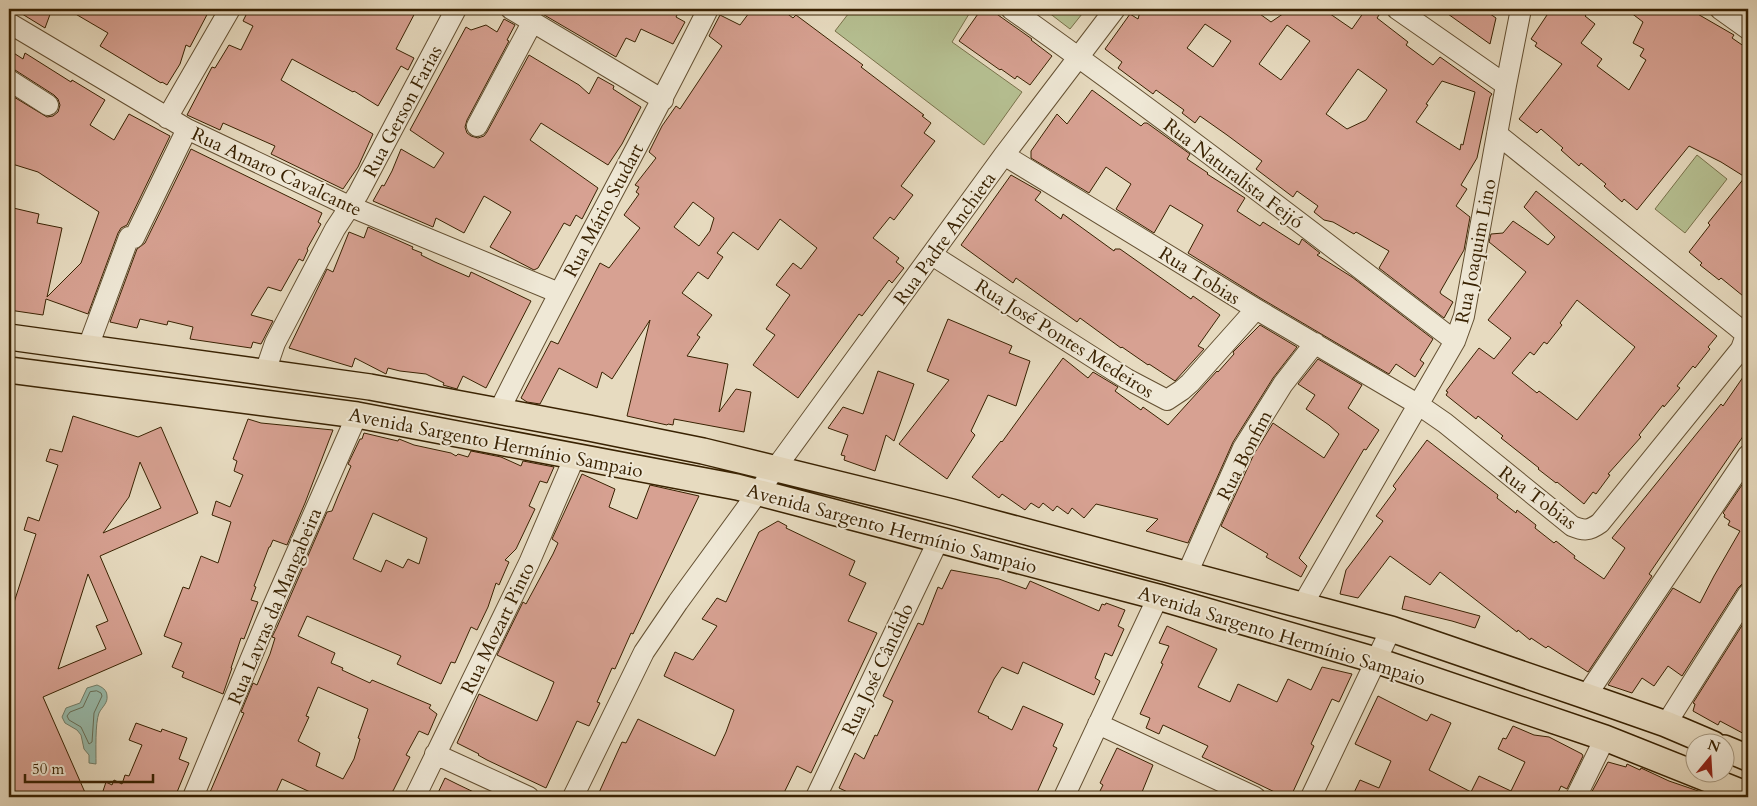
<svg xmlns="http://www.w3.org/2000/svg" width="1757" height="806" font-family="Cardo,serif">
  <rect width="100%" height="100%" fill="#e7dbc0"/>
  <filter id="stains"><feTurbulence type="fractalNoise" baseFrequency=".004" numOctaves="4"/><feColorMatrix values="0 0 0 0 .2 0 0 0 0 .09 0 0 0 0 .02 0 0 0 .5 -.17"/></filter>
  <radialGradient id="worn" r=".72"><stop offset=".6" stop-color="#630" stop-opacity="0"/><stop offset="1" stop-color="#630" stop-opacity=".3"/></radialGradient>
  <!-- green -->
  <path fill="#b6c092" stroke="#78714a" d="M852,9h120l-20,33 70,50 -38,53 -149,-114z
    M1044,9h42l-16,20z
    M1697,155l30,24 -42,54 -30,-24z"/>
  <!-- water -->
  <path fill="#98bcad" stroke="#727e69" d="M97,685c5,2 10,5 10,11 1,7 -5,11 -8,17 -4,10 -3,38 -3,51l-7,-1v-8l-5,-6 -3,-14 -4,-5 -12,-7 -3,-6 4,-9 14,-5 7,-15z"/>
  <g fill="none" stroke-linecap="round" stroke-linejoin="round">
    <!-- shore -->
    <path stroke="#686f58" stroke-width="1" d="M97,691l4,2 1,3 -8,17 -2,29 -3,2 -8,-17 -12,-7 -2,-4 3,-4 13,-5 7,-15z"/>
  </g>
  <!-- building -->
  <path fill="#d7a192" stroke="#392202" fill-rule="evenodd" d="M14,9h38l-7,19z
    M67,9h143l-20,38 -4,-2 -6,19 -13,21 -5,-3 -1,1 -61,-37 8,-13z
    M249,9h168l-21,40 18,9 -6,12 -7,-4 -23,40 -24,-15 -1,1 -61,-33 -11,21 92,54 -15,33 -15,22 -72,-35 4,-8 -52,-23 -3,7 -33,-15 25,-48 3,1 14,-23 12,5 12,-24 -10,-5z
    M534,9h146l-4,8 9,5 -12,22 -32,-15 -6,13 -9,-4 -10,19z
    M752,9h29l12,9 3,-3 67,50 -2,2 63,48 -2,1 9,7 -7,10 11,8 -34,45 12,9 -19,25 -4,-3 -17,21 26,20 -3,4 8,6 -12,15 -3,-3 -27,36 -3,-2 -61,84 -45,-33 22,-30 -9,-6 24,-34 -14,-10 17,-22 8,6 16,-21 -37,-29 -22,31 -25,-18 -16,21 6,4 -15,22 -10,-7 -16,21 30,22 -15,20 3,2 -13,19 41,8 -9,48 17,-23 15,3 -7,40 -70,-13 -1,6 -5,-1 -1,1 -40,-9 23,-96 -38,59 -10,-7 -5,16 -38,-20 -19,36 -13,-2 -6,-4 30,-57 7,3 42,-81 9,5 31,-40 -16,-13 15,-21 -3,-2 3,-5 -4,-2 21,-27 -7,-6 13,-26 14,-20 4,3 42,-63 -13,-10 11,-21 20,10zM693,202l21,16 -4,13 -11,15 -25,-19z
    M1147,9h106l18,13 19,-13h33l29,20 14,-20h5l8,6 -2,3 31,24 -2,3 16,12 11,8 7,-8 52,37 -2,3 -13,61 -16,27 6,4 -11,17 14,11 -6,33 -24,42 1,2 12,8 -9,16 -65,-50 10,-17 -33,-19 -2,2 -21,-12 -9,-2 -10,-8 4,-6 -21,-15 -4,6 -37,-28 6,-8 -35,-26 -27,-19 -5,7 -13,-10 2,-3 -28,-20 -3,4 -35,-26 4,-6 -17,-13 25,-35 8,5 2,-7 3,1zM1205,24l26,17 -18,26 -26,-19zM1287,25l23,16 -29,39 -22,-16zM1358,69l29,21 -21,30 -19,9 -21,-15zM1442,81l33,11 -12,53 -2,-1 -1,6 -44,-28 12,-17 -2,-1z
    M1441,9h42l13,9 -6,26z
    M1551,9h40l-6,7 10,8 -14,19 21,16 -5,7 32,24 17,-30 -6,-4 4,-7 -11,-6 10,-21 -17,-13h63l45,26 -2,3 16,11v251l-27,-22 -2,2 -19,-15 2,-2 -13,-11 21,-27 -2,-2 37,-46 -24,-15 -32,-16 -52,64 -13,-11 -2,3 -18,-16 2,-2 -25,-21 -2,3 -18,-16 2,-2 -22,-19 -4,4 -18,-14 43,-55 -27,-18 2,-3 -6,-4z
    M991,10l41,29 -1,1 21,16 -22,29 -13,-9 -2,3 -14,-10 -1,1 -41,-29 21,-30 3,3z
    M504,19l11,6 -8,15 2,1 -42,79 -2,7 2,6 4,3 7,2 6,-2 3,-4 42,-77 50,30 10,9 9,-17 16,9 -1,3 28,18 -19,37 -14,21 -67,-42 -11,17 68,48 -16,31 -6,-4 -6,11 -6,-3 -26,45 -4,2 -44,-23 21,-35 -27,-16 -20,37 -28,-15 -3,9 -60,-26 9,-16 2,1 8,-15 9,-22 33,19 10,-15 -34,-23 56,-103 5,3 15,-5 11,7z
    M9,50l14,9 2,-6 46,29 1,-2 33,20 -15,25 24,15 15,-26 41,22 -43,89 -6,3 -3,5 -30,81 -42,-15 -3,16 -34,-5v-103l30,7 -2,9 25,5 -15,69 34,-34 18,-51 -61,-40 -29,-9v-69l38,23 6,-1 5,-4 2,-7 -2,-6 -4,-4 -39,-25 -6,-2z
    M1092,90l49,36 3,-3h3l43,31 -3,5 21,14 -1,1 38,24 -8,13 23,15 3,-4 36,23 3,-6 18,14 -3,2 35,22 81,62 -13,21 4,3 -9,14 -19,-13 -7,10 -127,-75 -74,-46 15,-28 -33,-20 -16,28 -38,-24 15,-25 -25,-17 -17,26 -58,-35v-7l26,-37 10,10z
    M191,149l131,64 -4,9 3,2 -14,25 1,1 -5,11 -4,-2 -18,32 -13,-4 -17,28 22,6 -12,23 -8,-2 -2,6 -61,-9 3,-12 -25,-6 -1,4 -27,-6 -3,9 -27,-6 27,-73 8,-6z
    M1011,175l30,17 -6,8 26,19 2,-5 51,37 1,-2h5l71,50 2,-3 27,19 -22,31 6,3 -29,32 -26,-17 -1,1 -26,-18 -1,1 -41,-30 -3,4 -61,-44 -3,5 -52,-38z
    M1536,191l181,145 -9,11 2,2 -15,19 -2,-2 -16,20 3,2 -16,19 -1,-2 -24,30 2,2 -33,37 2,1 -14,19 -3,-2 -9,12 -27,-22 -1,1 -18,-14 1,-1 -38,-30 2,-2 -25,-20 -2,3 -30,-24 2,-3 -2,-1 33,-43 15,11 17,-21 -23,-18 38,-48 -37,-30 2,-8 12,-1 10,-12 35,24 7,-8 -31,-30zM1577,300l58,47 -58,73 -38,-29 -2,2 -25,-20 18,-21 4,3 10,-13 3,2 15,-19 -2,-2z
    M368,227l45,20 -1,2 10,4 -1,2 14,7 34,15 2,-5 60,29 -45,87 -23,-12 -6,13 -14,-4 1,-2 -18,-9 -26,-3 -12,-3 -2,6 -31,-16 -3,9 -63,-19 38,-79 6,3 16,-40 15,6z
    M948,319l64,27 -3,7 21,8 -14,45 -28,-11 -17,36 4,4 -28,44 -48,-35 50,-64 -22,-9z
    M1260,325l37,22 -24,31 -40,64 -45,101 -42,-12 12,-12 -62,-15 -12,14 -12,-10 -4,6 -11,-8 -4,5 -10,-8 -4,5 -8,-5 -6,7 -23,-16 -3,4 -27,-21 29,-36 1,1 61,-84 25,20 5,-6 25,15 -3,4 26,19 2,-3 25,18 49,-54 1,1 16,-18 -1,-2z
    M1318,359l44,26 -14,23 31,22 -13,20 -2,-1 -65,109 8,8 -6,11 -35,-20 2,-3 -10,-6 -37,-22 33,-72 19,-31 51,35 15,-24 -10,-9 -23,-16 9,-14 -17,-11z
    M1748,370v59l-99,145 3,2 -64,96 -40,-26 -2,2 -15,-10 -1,2 -12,-10 -1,2 -77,-60 -10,13 -40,-29 -32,42 -18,-4 6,-24 37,-49 -7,-5 20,-27 -3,-3 34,-46 71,55 -1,3 19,15 1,-3 19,15 -1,3 19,15 2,-2 19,15 -1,2 30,21 21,-31 -13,-10 86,-106 23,-28 2,2z
    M878,371l36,13 -20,57 -8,-6 -11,36 -31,-11 1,-4 -4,-1 7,-20 -20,-7 15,-21 20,7z
    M73,416l65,21 23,-10 37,86 -98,43 42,98 -99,43 44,100h-78v-179l27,-84 -12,-4 4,-13 11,4 19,-56 -12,-4 4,-12 12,3zM140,462l21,46 -58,25 26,-36zM88,574l20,47 -12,5 10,23 -48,20z
    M248,419l13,4 72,7 -28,73 -18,42 -14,-5 -3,7h-1l-15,39 2,1 -5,13 7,2 -14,37 -3,-1 -10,30h1l-9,26 -41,-17 2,-5 -12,-5 10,-24 -18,-7 19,-49 6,2 12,-33 17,7 13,-41 -19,-7 4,-14 14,6 13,-32 -9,-4 3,-10 -4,-2z
    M364,433l34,8 1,-2 15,6 37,8 5,3 2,-2 10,3 3,-6 30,6 20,9 2,-5 31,6 -7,16 -7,-2 -11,25 6,3 -19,40 -11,11 4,2 -10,23 -3,-2 -8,24 -11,23 -6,-3 -16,36 -4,-1 -10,22 -44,-20 4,-8 -94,-40 -9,20 37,17 -4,10 12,5 -1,2 28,13 2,-3 59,25 -2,3 8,6 -9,21 -9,-4 -13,24 4,2 -17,34 -13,6h-59l-39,-18 -8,18h-66l36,-84 -3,-1 12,-29 4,2 13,-31 5,-16 -3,-1 5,-10 50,-115 5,-1 6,-15 13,-30 -3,-2 12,-25h2zM373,513l54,25 -8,26 -11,-5 -5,9 -17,-8 -5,12 -28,-13zM318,687l50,22 -10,29 2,1 -6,20 -11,20 -27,-13 4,-13 -22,-12 11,-24 -3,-1z
    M582,474l33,15 -6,18 28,12 13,-34 49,11 -66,138 -2,-1 -16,36 -3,-1 -15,34 3,1 -11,23 -12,-5 -31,67 -59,-28 -9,-5 1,-1 -22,-11 22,-49 58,27 11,-24 6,-15 -57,-27 26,-53 3,2 27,-50 5,-11 -6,-4z
    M1748,476v106l-6,2 -4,4 -56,88 -14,-10 -14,20 -12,-8 -10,15 -24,-8 65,-97 27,15 14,-27 26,-45 -12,-6 2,-4 -6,-4 1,-2 -2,-2z
    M778,521l9,5 -1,2 69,33 -6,14 17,8 -18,38 29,12 -66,140 -14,-7 -15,31h-37l-11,-5 -3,5h-134l25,-55 4,1 12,-24 77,37 11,-24 8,-22 -70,-34 11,-24 18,8 24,-34 -15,-7 15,-21 9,4 33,-70z
    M951,570l48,9 27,10 4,-8 69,30 3,-7 3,1 1,-2 19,7 -7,16 6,3 -12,27 -7,-3 -10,25 5,3 -6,14 -71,-33 -5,12 -16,-7 -8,12 -16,33 11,5 -1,1 24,12 11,-24 40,18 -10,22 4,2 -22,49h-168l-11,-5 -2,3 -15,-7 16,-35 9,6 11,-24 2,1 16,-35 -10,-5 35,-73 5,2 15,-38 4,2z
    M1405,596l75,20 -5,12 -23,-7 -50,-12z
    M1748,616v120l-28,-15 -2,4 -25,-14 2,-7 -2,-1z
    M1167,626l50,23 -19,38 32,15 8,-18 39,18 11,-23 23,11 11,-23 30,7 -13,28 -7,-3 -21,45 3,2 -22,48 -4,-2 -3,5 -83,-40 6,-11 -45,-21 -4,9 -13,-6 4,-10 -10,-4 23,-50 -2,-1 8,-17 -10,-3z
    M1378,696l49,25 4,-7 20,9 -22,47 42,22 8,-16 32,15 14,-29 -27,-13 5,-11 3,1 7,-13 21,9 15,2 33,17 1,2 -16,33 -6,-3 -5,11h-204l8,-17 19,8 12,-27 -36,-17z
    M136,723l25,9 1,-3 25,9 -8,21 10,4 -14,34h-74l5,-15 6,3 2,-5 8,4 3,-9 4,1 13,-31 -13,-5z
    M1117,748l36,17 -13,32h-43l6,-12 -3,-2z
    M1608,762l18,5 1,-3 13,6 1,-2 28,13 41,14 -1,2h-120z
    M445,778l12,6 27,13h-48z"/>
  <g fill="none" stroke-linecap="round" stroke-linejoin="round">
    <!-- minor casing -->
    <g stroke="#645032" stroke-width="22">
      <path id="minor" d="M511,9l152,91
        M1011,9c151,107 297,220 444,332
        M1397,9l109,76
        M1720,9l28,20
        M9,23l178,106 162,77 210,87
        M9,80l39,25
        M167,118l63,-109
        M477,126l56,-105
        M1004,155l252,154 163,96 26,18 127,103c12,5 17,5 28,-3l141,-174 4,-11 -2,-6 -7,-6 -239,-192
        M932,255l195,124 40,21 15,-10 8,-7 66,-74
        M88,347l41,-110 5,1 53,-109
        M265,372l10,-29 60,-114 23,-35 98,-185
        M499,411c67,-136 142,-267 209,-402
        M1187,574l56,-126 40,-64 32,-41
        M1303,604l152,-263 9,-25 42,-231 15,-76
        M1586,696l162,-241
        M1098,724l157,73
        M1666,724l82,-130
        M435,754l94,43
        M193,797l73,-175 91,-207
        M415,797l114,-234 46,-107
        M573,797l71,-145 34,-50 326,-447 111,-146
        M816,797l122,-256
        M1064,797l94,-200
        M1311,797l80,-168
        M1576,797l29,-59"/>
    </g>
    <!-- major casing -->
    <g stroke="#392202" stroke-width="28">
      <path id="major" d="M9,337l361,50 219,41 114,23 249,61 439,117 195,67 80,28 47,20
        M9,370l348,45 380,72 421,110 217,63 230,78 143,57
        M1724,748l24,10"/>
    </g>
    <!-- minor -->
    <use href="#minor" stroke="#efe8d6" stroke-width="20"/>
    <!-- major -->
    <use href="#major" stroke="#e7dbc0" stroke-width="25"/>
  </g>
  <g text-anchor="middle" stroke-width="4" stroke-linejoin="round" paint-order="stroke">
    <!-- street labels -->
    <g font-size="19" fill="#392202" stroke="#efe8d6">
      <text transform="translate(402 111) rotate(-62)" y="7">Rua Gerson Farias</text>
      <text transform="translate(277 171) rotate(25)" y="7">Rua Amaro Cavalcante</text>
      <text transform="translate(1234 173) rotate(37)" y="7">Rua Naturalista Feijó</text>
      <text transform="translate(603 210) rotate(-62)" y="7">Rua Mário Studart</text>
      <text transform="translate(944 238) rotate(-54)" y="7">Rua Padre Anchieta</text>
      <text transform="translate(1475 251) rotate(-79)" y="7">Rua Joaquim Lino</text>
      <text transform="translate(1200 275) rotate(32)" y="7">Rua Tobias</text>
      <text transform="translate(1065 338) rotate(32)" y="7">Rua José Pontes Medeiros</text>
      <text transform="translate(496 442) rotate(11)" y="7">Avenida Sargento Hermínio Sampaio</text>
      <text transform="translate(1244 455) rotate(-63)" y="7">Rua Bonfim</text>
      <text transform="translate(1538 497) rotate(37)" y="7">Rua Tobias</text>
      <text transform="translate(892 528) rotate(15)" y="7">Avenida Sargento Hermínio Sampaio</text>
      <text transform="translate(274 606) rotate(-67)" y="7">Rua Lavras da Mangabeira</text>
      <text transform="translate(497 628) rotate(-64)" y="7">Rua Mozart Pinto</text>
      <text transform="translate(1282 635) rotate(17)" y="7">Avenida Sargento Hermínio Sampaio</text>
      <text transform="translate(877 669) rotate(-65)" y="7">Rua José Cândido</text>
    </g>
  </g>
  <!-- margin -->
  <rect width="1757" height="806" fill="none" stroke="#e7dbc0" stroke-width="30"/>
  <rect x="10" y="10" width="1737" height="786" fill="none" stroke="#392202" stroke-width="2.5"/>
  <rect x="15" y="15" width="1727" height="776" fill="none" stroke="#392202"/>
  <!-- north arrow -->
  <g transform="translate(1710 758) rotate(18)"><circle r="24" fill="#efe8d6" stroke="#a69981"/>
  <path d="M0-4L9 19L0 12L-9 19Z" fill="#8f2418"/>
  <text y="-8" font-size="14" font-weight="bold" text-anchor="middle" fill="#392202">N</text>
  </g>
  <!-- scale -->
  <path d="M25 774v8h128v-8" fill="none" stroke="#392202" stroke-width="2.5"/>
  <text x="32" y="774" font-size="15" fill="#392202" stroke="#efe8d6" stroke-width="4" paint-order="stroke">50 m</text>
  <rect width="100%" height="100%" filter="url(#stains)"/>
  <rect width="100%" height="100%" fill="url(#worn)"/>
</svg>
